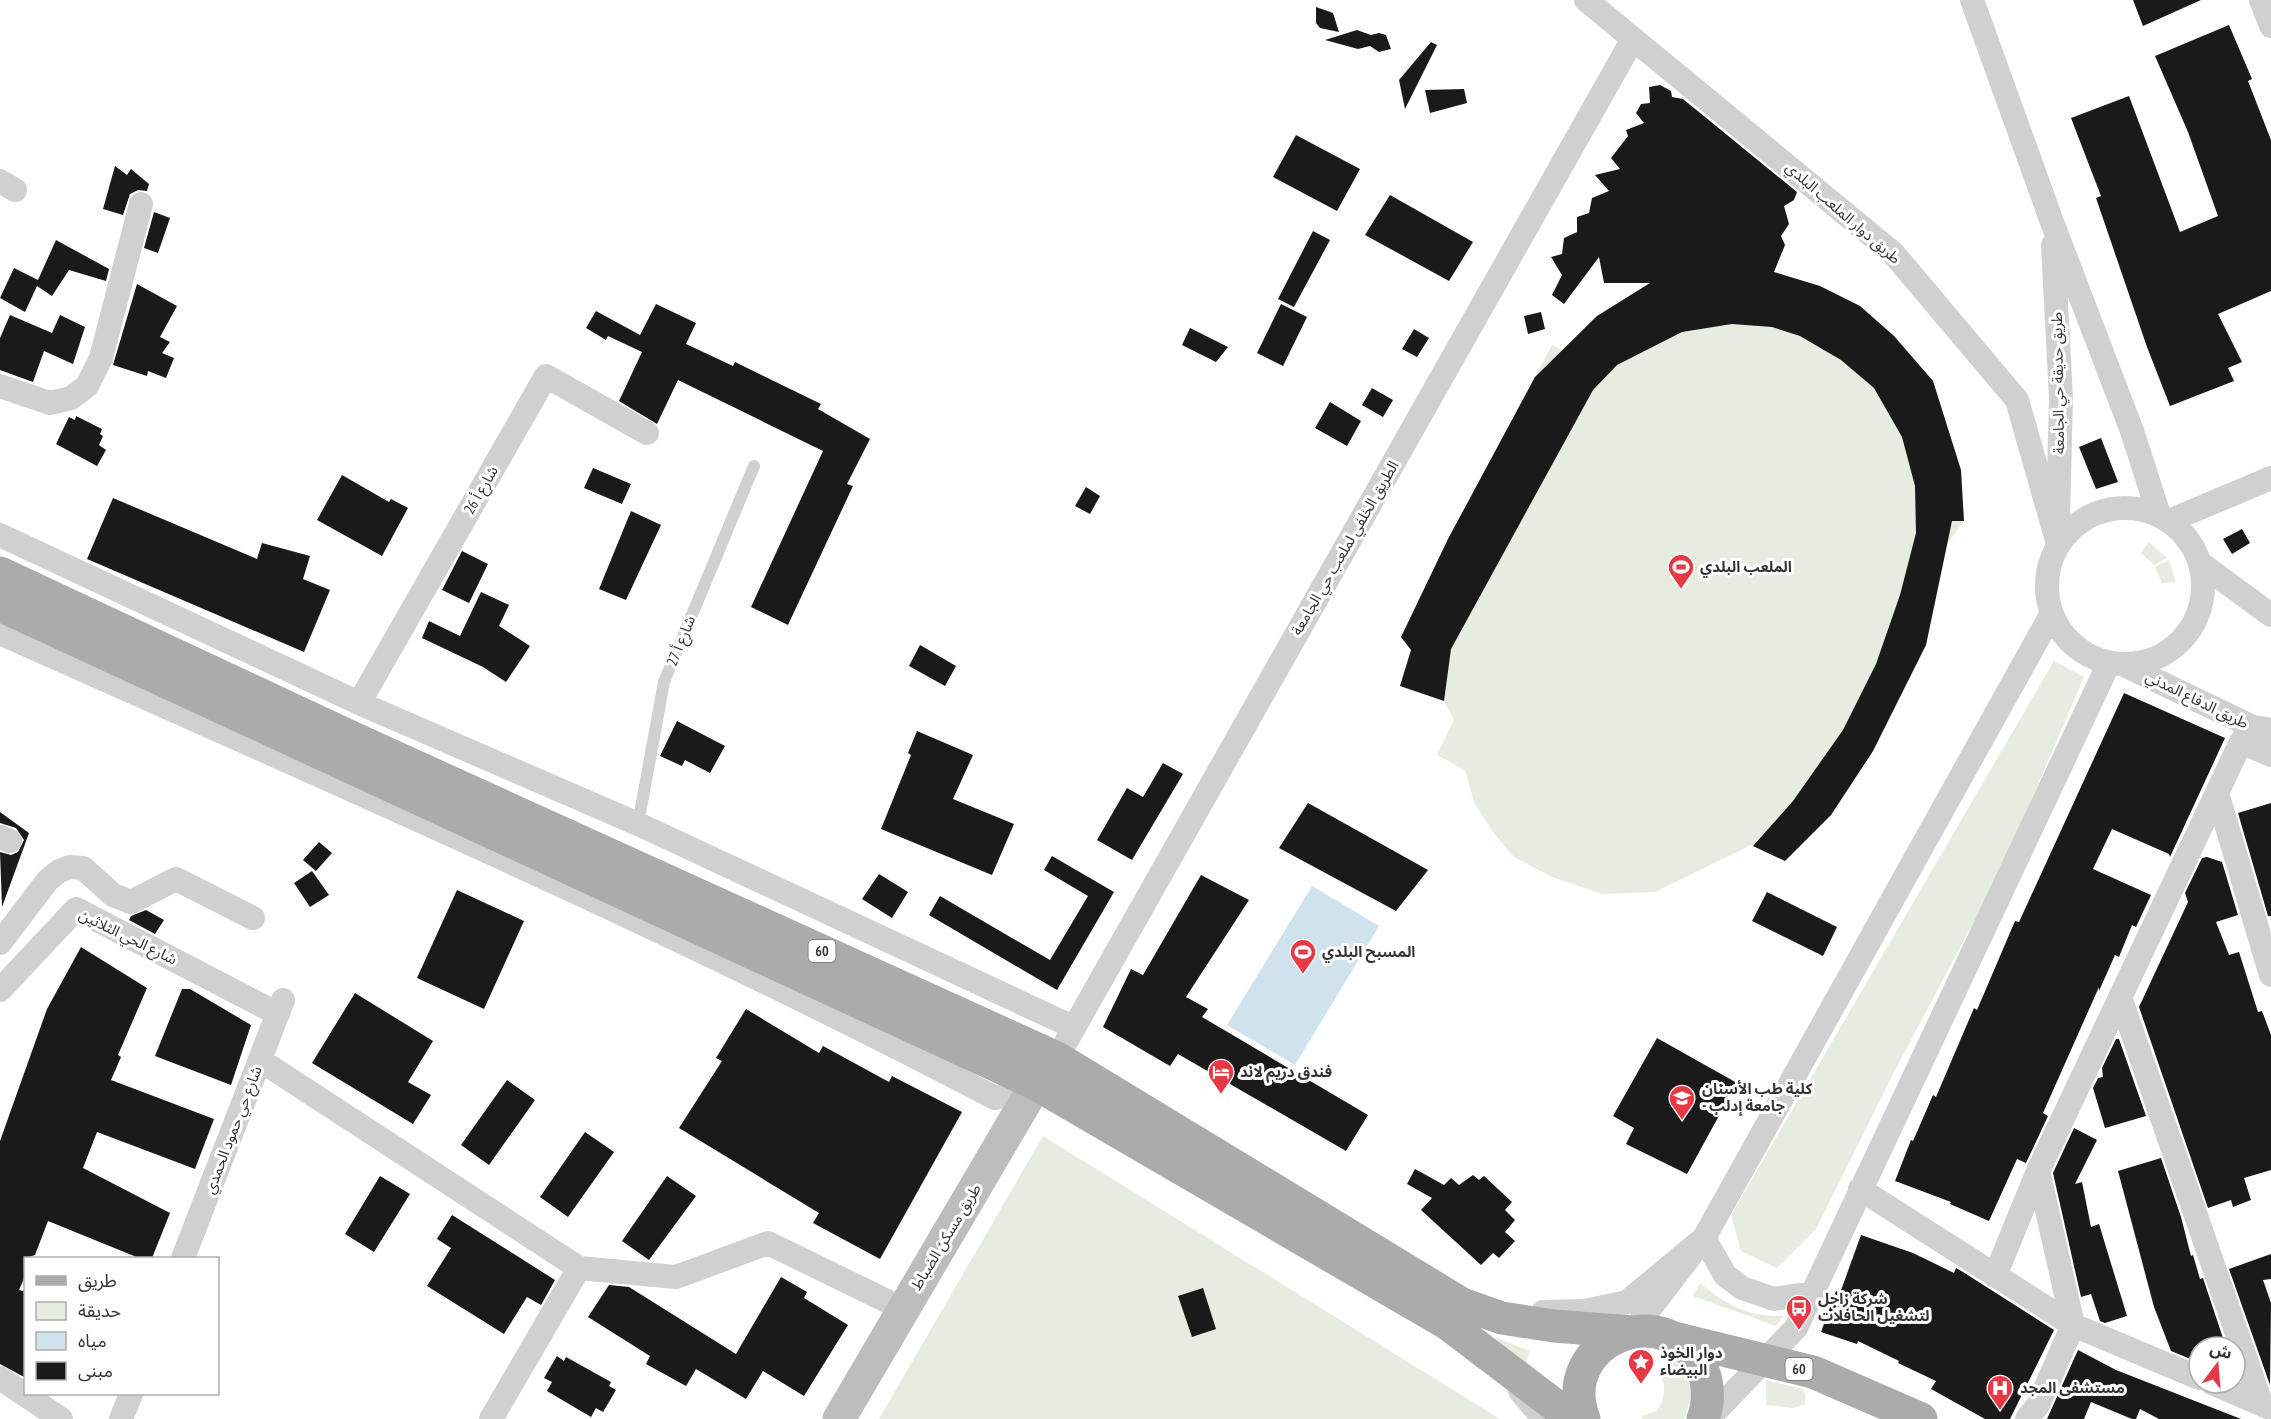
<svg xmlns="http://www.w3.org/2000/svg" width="2271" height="1419" font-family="'PT Sans Narrow','Noto Sans Arabic',sans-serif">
  <rect width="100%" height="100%" fill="#fff"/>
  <!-- green -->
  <path fill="#e6ecdf" d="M1820,286l40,20 35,30 38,45 28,89 3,51 -16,22 -22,102 -53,106 -42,64 -46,46 -34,-16 -96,47 -53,2 -50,-17 -38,-20 -22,-26 -18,-29 -9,-32 -28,-15 17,-35 -10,-19 -44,-15 11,-36 -9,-13 46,-98 104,-194 10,5 34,-33 43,-27z
    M2149,542l18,16 -13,7 -13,-12z
    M2169,560l7,22 -14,1 -7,-16z
    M2054,661l30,16 -83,193 -107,202 -78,157 -39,39 -36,-17 -10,-36z
    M1043,1136l457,283h-621z
    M1700,1283c26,22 49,34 83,33l-7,10 -83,-30z
    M1494,1337l36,14 -5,15z
    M1672,1361h4l11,15 7,24 -5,3 -5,16h-42v-3l15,-5c7,-13 10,-21 4,-35l8,-7z
    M1766,1380l36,9 4,6 -1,9 -12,4 -27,-3z"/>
  <!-- water -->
  <path fill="#cfe2ee" d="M1312,886l67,40 -84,139 -68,-40z"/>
  <!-- building -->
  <path fill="#1a1a1a" d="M2133,0h68l-58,26z
    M1316,7l17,6 6,19 -19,-4 -4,-5z
    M2229,25l23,54 -4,2 23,59v151l-53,23 24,48 -14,6 6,13 -64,25 -23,-59 -51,-149 5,-2 -30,-78 58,-22 51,136 38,-16 -30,-84 -33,-76z
    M1357,30l14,5 8,-2 7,2 5,14 -12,3 -9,-6 -12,3 -33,-9z
    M1431,42l6,3 -32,64 -6,-29z
    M1660,85l11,6 1,6 11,2 114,93 -3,8 -10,6 5,18 -8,12 4,9 -11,27 46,14 40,20 34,30 39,45 28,89 3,51h-12l-26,124 -53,106 -42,64 -46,46 -32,-15 40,-45 50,-71 33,-66 24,-69 16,-62 -1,-47 -13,-49 -28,-49 -33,-28 -41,-24 -28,-9 -40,-3 -50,8 -65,33 -24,25 -142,259 -7,52 -44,-15 11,-36 -10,-13 47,-98 87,-162 62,-61 53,-33h-46l-5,-26 -35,47 -12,-9 10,-20 -11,-18 11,-3 2,-16 13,-6v-15l12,-4 3,-15 17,-7 -14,-16 25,-6 -9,-11 17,-22 -2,-6 18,-7 -8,-10 5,-9 9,-1 -1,-16z
    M1464,89l3,14 -37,10 -5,-23z
    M1296,135l64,34 -23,42 -64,-34z
    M115,166l12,9 4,-6 18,15 -2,7 -9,-1 -8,4 -7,21 -20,-6z
    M1390,195l83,47 -24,39 -84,-46z
    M154,212l16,6 -12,35 -14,-5z
    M1313,231l17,9 -36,67 -16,-8z
    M56,240l53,29 -3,12 -37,-11 -17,26 -15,-10 -12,26 -25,-14 14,-30 24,12z
    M137,284l40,22 -17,31 10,5 -8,11 12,5 -8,20 -18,-7 -1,5 -34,-11z
    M656,304l40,19 -10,21 47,22 2,-4 86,42 -3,5 52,30 -23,45 6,2 -65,139 -37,-18 72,-156 -145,-71 -21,44 -38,-23 23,-49 -34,-16 -2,4 -20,-12 10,-17 44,24z
    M1281,304l26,13 -24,49 -26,-13z
    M1541,312l4,17 -17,5 -4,-18z
    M10,315l42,18 8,-18 25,12 -12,37 -29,-13 -11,31 -33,-12v-32z
    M1190,328l38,19 -12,15 -34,-17z
    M1414,329l15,9 -12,19 -15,-8z
    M1372,388l21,12 -10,17 -21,-12z
    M1330,402l31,19 -14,25 -32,-18z
    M76,416l26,13 -2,5 3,2 -4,9 7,5 -9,16 -41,-22 13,-27 6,3z
    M2101,438l17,44 -22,7 -17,-42z
    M593,468l38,16 -9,20 -38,-16z
    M342,475l47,27 2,-3 17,9 -26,48 -65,-36z
    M1086,487l14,9 -10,18 -15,-8z
    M113,498l144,61 5,-16 48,13 -7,23 27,11 -26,62 -217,-93z
    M631,511l30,14 -35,75 -27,-11z
    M2242,529l8,14 -18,11 -9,-15z
    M462,551l26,13 -19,39 -27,-13z
    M481,592l28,13 -10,21 31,20 -24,36 -23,-15 -61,-29 7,-17 31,15z
    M920,645l36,21 -11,20 -36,-20z
    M2124,693l101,45 -55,119 -1,-3 -57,-25 -19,40 58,26 -15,32 -4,-2 -13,32 -4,-2 -16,36v-4l-56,126 5,3 -22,47 -9,-4 -28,62 -39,-17 1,-2 -56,-21 16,-41 2,1 20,-46 3,2 38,-89 3,2 38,-89 4,1z
    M677,721l48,25 -15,27 -25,-13 -3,6 -22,-10z
    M917,731l56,24 -20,44 61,25 -22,51 -111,-46 30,-74 -3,-2z
    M1163,763l20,11 -51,86 -35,-20 30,-52 16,9z
    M1308,803l120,67 -32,41 -117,-63z
    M2271,803v113h-3l-30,-103z
    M0,812l29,21 -27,74 -2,-55 11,3 7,-3 6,-12 -8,-12 -16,-5z
    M319,842l13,11 -16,18 -13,-11z
    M1052,856l62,36 -57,98 -128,-75 11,-19 110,64 38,-64 -44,-26z
    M2207,857l15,5 16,53 -22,7 13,33 10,-3 19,60 4,-1 9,24v135l-27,8 7,22 -18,7 -2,-7 -23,8 -69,-201 49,-105 -3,-9 17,-35z
    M312,871l17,24 -19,12 -16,-24z
    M879,874l29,18 -16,26 -30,-19z
    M1201,875l48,25 -63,97 22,12 -6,8 166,98 -22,36 -168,-97 -8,12 -67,-39 28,-58 12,6z
    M457,890l67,31 -40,88 -67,-31z
    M1767,892l70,35 -14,29 -71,-35z
    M146,910l18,10 -9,14 -26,-14 2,-4z
    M81,947l66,41 -29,67 3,2 -10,23 103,39 -19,50 -98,-37 -14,36 87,45 -18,45h-13l-91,-37 -13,34 -9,3v16l-7,16 7,2v86l-26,-14v-223l47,-132z
    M182,989h8l61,36 -20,60 -76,-29z
    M355,993l78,48 -25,41 23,13 -18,29 -101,-61z
    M746,1009l73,44 4,-7 66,36 3,-6 70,36 -82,147 -67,-36 6,-10 -140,-85 43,-67 -6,-3z
    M1657,1038l80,45 -50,91 -61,-30 8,-16 -21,-12z
    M2116,1039h3l27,77 -41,12 -12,-40 5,-10 5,-1 -1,-9z
    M507,1080l28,20 -46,65 -28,-20z
    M2074,1128l23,12 -22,44 7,-2 9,45 8,-3 28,92 -22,7 -5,-2 -9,-27 -10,3 -28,-124z
    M585,1132l29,20 -46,65 -28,-20z
    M2161,1158l20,59 10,39 2,-1 7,24 3,-1 23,69h-27v11l-6,2 -22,-9 -17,-44 -36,-136z
    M1415,1169l29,16 7,-7 8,7 14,-10 6,5 5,-4 28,26 -7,8 10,10 -10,12 10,9 -16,17 -6,-5 -12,12 -60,-55 11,-12 -25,-14z
    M380,1176l30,18 -36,58 -29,-18z
    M667,1176l29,20 -47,64 -27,-19z
    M452,1215l103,65 -14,25 -14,-8 -23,37 -77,-48 24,-38 -14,-9z
    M1861,1235l52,18 41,20 2,-5 7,4 91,58 -44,89h-25l-54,-30 5,-8 -38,-18 1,-2 -41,-20 -1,3 -36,-12 15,-41 4,2z
    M2271,1254v25l-8,1 8,23 -1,82 -41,-116z
    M781,1277l26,15 -3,6 44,27 -44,71 -41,-25 -17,28 -50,-30 -10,17 -40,-22 4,-8 -62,-39 21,-32 20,2 107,67z
    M1203,1288l13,41 -24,8 -14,-41z
    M2078,1350l38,20 125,49h-82l-19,-10 -4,10h-4l-41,-17 -7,17h-37z
    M557,1356l7,5 2,-4 45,25 -2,4 7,4 -13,22 -7,-4 -5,9 -44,-26 5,-9 -8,-4z"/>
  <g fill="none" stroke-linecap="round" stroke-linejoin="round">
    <!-- lane -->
    <path stroke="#d0d0d0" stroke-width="12" d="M638,824l26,-142 90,-216"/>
    <!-- street -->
    <path stroke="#d0d0d0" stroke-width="24" d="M1586,0l307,253 124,147 41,144
      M1972,0l80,222 80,209 27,84
      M2261,0l10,26
      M0,181l15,9
      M2053,245l8,154 -3,120
      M0,386l50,17 21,-5 16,-12 14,-28 40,-154
      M2047 586a78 78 0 1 1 156 0a78 78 0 1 1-156 0Z
      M2169,521l102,-43
      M0,535l359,168 279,121 435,203
      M2200,563l71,52
      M0,633c334,149 670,295 995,465l38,-9
      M2124,665l129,62 18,3
      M359,703l187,-327 101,57
      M2241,742l30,13
      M2217,793l54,182
      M0,837l10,4
      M0,943l48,-63 11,-9 11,-4 13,1 30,27 18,7 45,-23 77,39
      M0,990l76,-81 202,105
      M2120,997l141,406
      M1067,1040l566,-1001
      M260,1060l319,208 97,9 92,-34 135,66
      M1860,1189l213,136 126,53
      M183,1258l100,-258
      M1995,1276l43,-105 203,-429 12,-15
      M1543,1312l42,-1 42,-9 77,-64 21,37 17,13 32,11 39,-6
      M1632,1332l72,-94 347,-623
      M0,1378l61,41
      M2212,1383l58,25
      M1520,1391l24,28
      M121,1419l10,-25
      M491,1419l88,-151
      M1708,1419l88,-91 313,-665
      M2027,1419l11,-14 35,-80 -35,-154"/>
    <!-- secondary -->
    <path stroke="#bdbdbd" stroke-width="33" d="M839,1419l194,-330 20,-26"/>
    <!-- primary -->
    <path stroke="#ababab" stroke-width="33" d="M0,573l355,166 702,319 405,246 40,14 52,8 78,6
      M0,605l1036,479 412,240 125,95
      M1670,1337l143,35 108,47
      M1584,1419c-30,-78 83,-125 118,-50 7,14 7,35 1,50"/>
  </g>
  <!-- icons -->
  <defs>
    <g id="stadium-pin" transform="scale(1.35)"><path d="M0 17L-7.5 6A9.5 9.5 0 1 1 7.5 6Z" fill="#e63946" stroke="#fff"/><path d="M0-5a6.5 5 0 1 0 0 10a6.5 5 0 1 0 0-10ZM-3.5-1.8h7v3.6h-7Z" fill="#fff"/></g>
    <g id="hotel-pin" transform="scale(1.35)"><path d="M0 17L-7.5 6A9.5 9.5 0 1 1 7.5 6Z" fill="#e63946" stroke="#fff"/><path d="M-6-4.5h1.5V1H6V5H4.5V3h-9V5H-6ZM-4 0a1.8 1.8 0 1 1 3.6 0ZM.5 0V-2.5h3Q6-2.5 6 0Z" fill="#fff"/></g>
    <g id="university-pin" transform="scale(1.35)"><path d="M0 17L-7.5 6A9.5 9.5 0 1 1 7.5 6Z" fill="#e63946" stroke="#fff"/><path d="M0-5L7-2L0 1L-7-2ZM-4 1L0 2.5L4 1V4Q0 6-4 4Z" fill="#fff"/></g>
    <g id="bus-pin" transform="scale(1.35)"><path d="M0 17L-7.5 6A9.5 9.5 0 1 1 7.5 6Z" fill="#e63946" stroke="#fff"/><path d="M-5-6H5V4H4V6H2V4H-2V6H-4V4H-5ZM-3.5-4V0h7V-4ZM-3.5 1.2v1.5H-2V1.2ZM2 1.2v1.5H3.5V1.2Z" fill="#fff"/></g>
    <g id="sight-pin" transform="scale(1.35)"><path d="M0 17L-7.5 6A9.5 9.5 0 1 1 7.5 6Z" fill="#e63946" stroke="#fff"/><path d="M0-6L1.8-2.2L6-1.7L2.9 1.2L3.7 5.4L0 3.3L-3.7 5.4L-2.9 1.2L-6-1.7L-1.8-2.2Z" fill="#fff"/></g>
    <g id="hospital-pin" transform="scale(1.35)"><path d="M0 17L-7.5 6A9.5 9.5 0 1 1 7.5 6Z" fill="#e63946" stroke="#fff"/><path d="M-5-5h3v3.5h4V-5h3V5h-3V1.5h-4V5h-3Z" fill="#fff"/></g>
  </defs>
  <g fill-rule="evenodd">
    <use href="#stadium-pin" x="1681" y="567"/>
    <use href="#stadium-pin" x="1303" y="952"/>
    <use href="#hotel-pin" x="1221" y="1072"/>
    <use href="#university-pin" x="1682" y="1098"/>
    <use href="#bus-pin" x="1799" y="1308"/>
    <use href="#sight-pin" x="1641" y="1362"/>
    <use href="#hospital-pin" x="2000" y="1388"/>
  </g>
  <g text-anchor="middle" stroke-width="6" stroke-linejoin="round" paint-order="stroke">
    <!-- shield labels -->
    <g fill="#fff" stroke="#707070" stroke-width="1.5">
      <rect x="808.5" y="940" width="27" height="22" rx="4.5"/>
      <rect x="1785.5" y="1358" width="27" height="22" rx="4.5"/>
    </g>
    <g font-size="14" font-weight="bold" fill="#333">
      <text x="822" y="956">60</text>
      <text x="1799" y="1374">60</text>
    </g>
    <!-- street labels -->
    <g font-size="15" fill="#333" stroke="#fff">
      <text transform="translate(1843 213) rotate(41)" y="5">طريق دوار الملعب البلدي</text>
      <text transform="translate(2058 383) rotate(-91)" y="5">طريق حديقة حي الجامعة</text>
      <text transform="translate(481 490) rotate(-60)" y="5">شارع أ 26</text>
      <text transform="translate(1345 548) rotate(-60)" y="5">الطريق الخلفي لملعب حي الجامعة</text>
      <text transform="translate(681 641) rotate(-68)" y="5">شارع أ 27</text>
      <text transform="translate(2197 700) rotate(26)" y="5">طريق الدفاع المدني</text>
      <text transform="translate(128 937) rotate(26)" y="5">شارع الحي الثلاثين</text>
      <text transform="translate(233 1130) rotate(-69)" y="5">شارع حي حمود الحمدي</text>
      <text transform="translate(946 1237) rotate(-59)" y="5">طريق مسكن الضباط</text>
    </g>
    <!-- poi labels -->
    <g font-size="15" font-weight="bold" fill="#333" stroke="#fff" text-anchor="start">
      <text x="1700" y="572">الملعب البلدي</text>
      <text x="1322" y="957">المسبح البلدي</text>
      <text x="1240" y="1077">فندق دريم لاند</text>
      <text x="1702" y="1094">كلية طب الأسنان<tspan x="1702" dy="17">- جامعة إدلب</tspan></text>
      <text x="1818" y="1304">شركة زاجل<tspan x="1818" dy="17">لتشغيل الحافلات</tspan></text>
      <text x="1660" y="1358">دوار الخوذ<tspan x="1660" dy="17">البيضاء</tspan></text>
      <text x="2020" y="1393">مستشفى المجد</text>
    </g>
  </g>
  <!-- legend -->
  <rect x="24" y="1257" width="195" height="138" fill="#ffffff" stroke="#adadad" stroke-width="1.5"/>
  <rect x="36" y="1276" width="30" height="9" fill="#ababab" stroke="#adadad" stroke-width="1.5"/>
  <text x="78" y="1287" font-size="18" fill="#333333">طريق</text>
  <rect x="36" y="1302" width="30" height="18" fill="#e6ecdf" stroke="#adadad" stroke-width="1.5"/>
  <text x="78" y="1317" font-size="18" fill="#333333">حديقة</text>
  <rect x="36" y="1332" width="30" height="18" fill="#cfe2ee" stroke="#adadad" stroke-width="1.5"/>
  <text x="78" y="1347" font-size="18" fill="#333333">مياه</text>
  <rect x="36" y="1362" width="30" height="18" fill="#1a1a1a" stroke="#adadad" stroke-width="1.5"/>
  <text x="78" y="1377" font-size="18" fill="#333333">مبنى</text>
  <!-- north arrow -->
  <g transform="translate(2217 1365) rotate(16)"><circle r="28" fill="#ffffff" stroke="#adadad" stroke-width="1.5"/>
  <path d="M0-4.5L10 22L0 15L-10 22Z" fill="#e63946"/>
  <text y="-9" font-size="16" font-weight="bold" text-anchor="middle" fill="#333333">ش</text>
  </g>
</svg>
